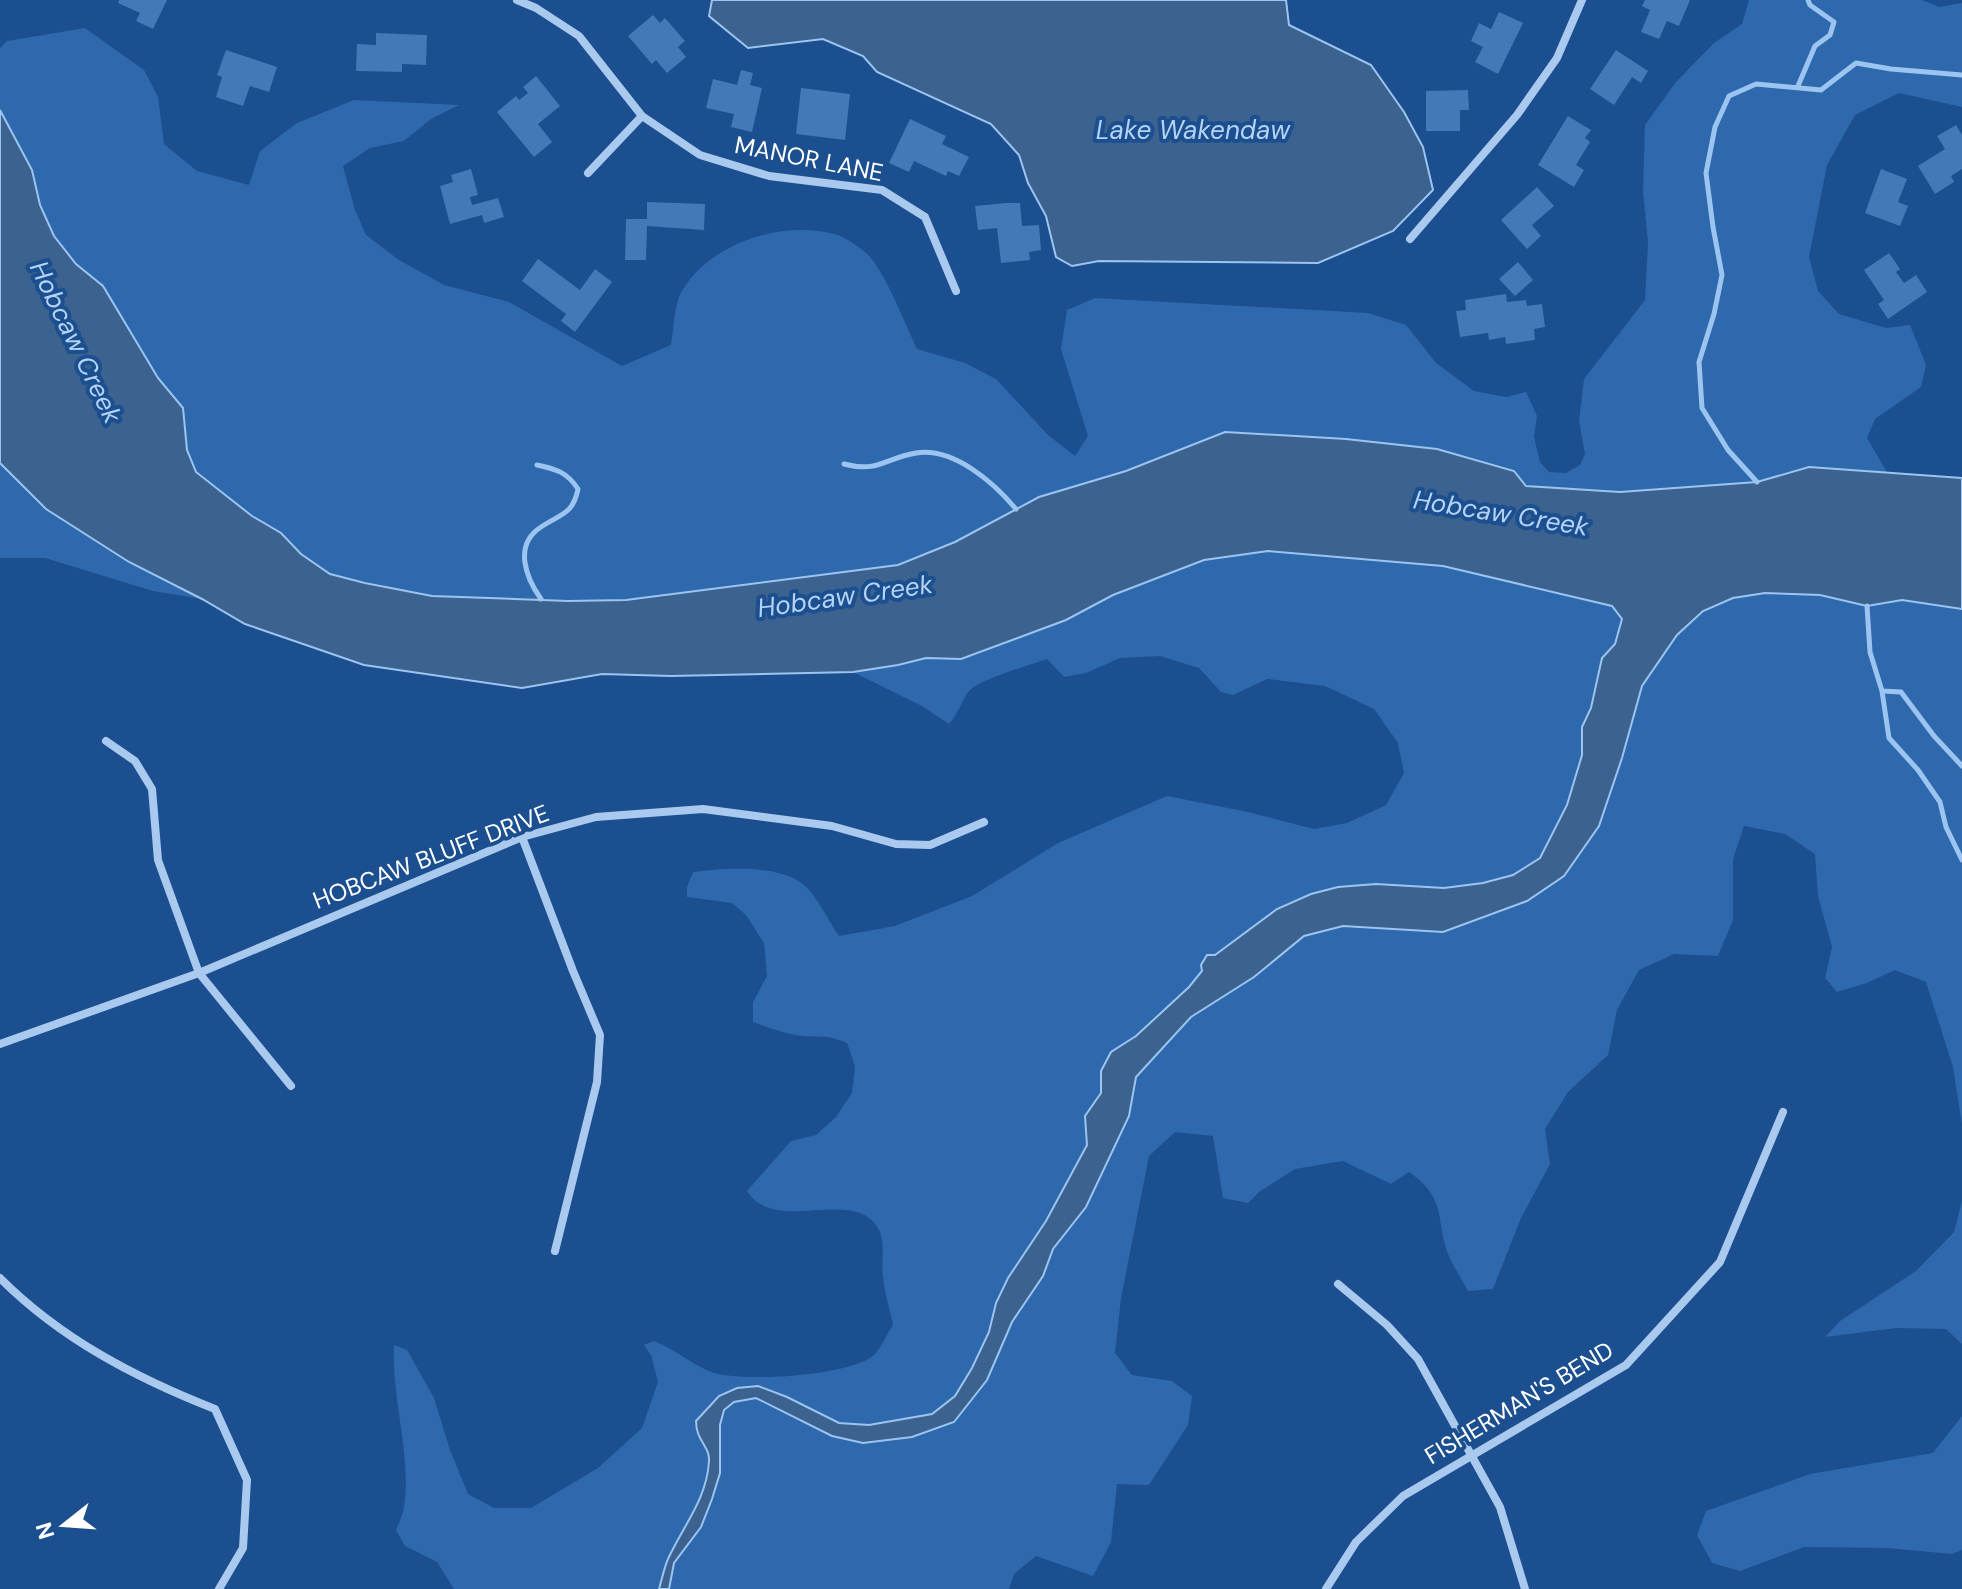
<svg xmlns="http://www.w3.org/2000/svg" width="1962" height="1589" font-family="'DM Sans',sans-serif">
  <rect width="100%" height="100%" fill="#1b4f8f"/>
  <!-- green -->
  <path fill="#2e69ad" d="M1749,0h173l17,7 23,-4v104l-63,-14 -44,22 -28,50 -18,92 9,34 21,23 47,14 24,-3 16,40 -5,22 -46,32 -8,19 20,34 -78,-5 -52,15 -137,10 -30,-3h-40l-269,-52 -56,-5 -99,39 -87,26 -84,45 -57,23 -272,35 -58,1 -136,-5 -102,-22 -29,-20 -20,-21 -29,-17 -56,-44 -9,-22 -4,-42 -25,-30 -55,-92 -27,-22 -22,-28 -14,-31 -8,-35 -32,-60v-62l7,-7 78,-13 59,42 14,27 6,47 33,27 52,14 11,-34 37,-28 57,-23 105,5 -28,14 -27,22 -34,7 -27,18 12,44 11,25 33,25 45,25 65,17 113,64 49,-21c3,-16 3,-41 11,-54 28,-48 100,-71 152,-57 10,2 23,12 31,18 18,14 41,74 52,97l48,14 31,16 52,56 27,21 13,-20 -27,-87 6,-39 28,-12 273,15 38,12 30,38 38,28 32,6 20,-5 11,24 -3,21 6,25 9,10 17,1 14,-8 5,-11 -6,-33 5,-42 61,-79 3,-57 -5,-52 2,-66 31,-43 38,-39 28,-19z
    M0,463l129,99 73,37 -49,-8 -108,-33h-45z
    M1268,551l175,15 169,40 10,13 -7,25 -13,14 -11,50 -9,19v28l-15,50 -26,53 -28,17 -30,8 -39,5 -68,-4 -38,3 -61,22 -62,46 -26,32 -53,49 -25,16 -10,19v22l-16,23 2,29 -41,76 -38,57 -12,25 -7,29 -17,36 -17,27 -23,19 -63,11 -30,-2 -52,-26 -68,-1 -23,25 5,22 7,7 1,9 -3,20 -7,25 -33,59 -7,26h-205l-17,-27 -32,-16 -9,-16c3,-7 7,-16 8,-23 8,-51 -13,-109 -10,-162l13,5 27,48 16,52 18,44 26,14h37l67,-40 44,-40 16,-46 -7,-27 -7,-10 10,-4c21,8 41,26 60,32 33,9 132,3 159,-17 8,-7 14,-23 20,-31 -3,-16 -9,-33 -10,-49 -2,-13 2,-32 -3,-44 -22,-49 -104,5 -133,-41l44,-50 25,-6 20,-18 16,-24 3,-27 -8,-23c-20,-9 -24,-5 -44,-7 -18,-2 -33,-8 -50,-14v-20l14,-26 -3,-33 -18,-28 -14,-12 -45,-6v-10l6,-15c30,-4 84,-8 110,12 12,9 27,39 36,52l56,-10 77,-30 86,-53 109,-47 81,16 66,17 33,-6 39,-18 18,-32 -6,-30 -24,-34 -49,-23 -58,-7 -34,16 -12,-3 -22,-24 -39,-12 -40,2 -34,15 -22,4 -17,-18c-17,6 -67,20 -78,32 -7,9 -11,23 -20,33l-27,-18 -69,-34 44,-7 29,-7 36,1 104,-39 47,-25 91,-35z
    M1765,593l55,2 47,11 35,-6 60,9v516l-9,-58 -27,-85 -31,-12 -28,13 -30,9 -12,-14 7,-31 -14,-51 -3,-42 -30,-20 -41,-8 -11,33v61l-15,36 -44,-2 -35,16 -22,40 -9,45 -40,37 -23,37 5,35 -29,54 -28,71 -25,2c-6,-12 -14,-23 -19,-35 -14,-36 -1,-57 -40,-84l-18,12 -48,-23 -48,8 -36,23 -11,11 -25,-5 -10,-62 -38,-4 -26,24 -28,142 -6,55 17,22 40,6 20,15 -4,29 -39,60 -32,-1 -6,58 -18,34 -57,-20 -22,18 -5,15h-340l5,-26 27,-36 11,-28 8,-26v-48l4,-15 10,-8 22,-4 76,38 31,7 49,-6 75,-57 25,-58 31,-46 10,-27 33,-42 43,-91 6,-39 56,-60 63,-40 50,-41 39,-10 100,6 156,-106 23,-68 20,-72 35,-51 26,-24 30,-13z
    M1962,1201v143l-16,-15 -50,-1 -71,9 15,-16 76,-50 38,-39z
    M1962,1416v134l-10,4 -65,-6 -83,-1 -64,24 -28,-8 -15,-28 9,-24 104,-37 123,-21z"/>
  <!-- water -->
  <path fill="#3c6290" stroke="#9cc4f0" stroke-width="2" d="M712,0h574l3,25 82,40 33,47 19,35 10,43 -40,41 -75,32 -219,-2 -27,5 -16,-9 -10,-41 -18,-33 -9,-28 -28,-31 -114,-52 -14,-16 -40,-17 -75,9 -39,-32z
    M0,110l32,60 8,35 14,31 22,28 27,22 55,92 25,30 4,42 9,22 56,44 29,17 20,21 29,20 35,9 67,13 136,5 58,-1 272,-35 57,-23 84,-45 87,-26 99,-39 121,7 91,10 77,22 12,15 94,6 137,-10 52,-15 153,11v131l-60,-9 -35,6 -47,-11 -55,-2 -32,5 -30,13 -26,24 -35,51 -20,72 -23,68 -35,50 -37,25 -84,31 -100,-6 -39,10 -50,41 -63,40 -55,60 -7,39 -43,91 -33,42 -10,27 -31,46 -25,58 -33,42 -42,15 -49,6 -31,-7 -76,-38 -22,4 -10,8 -4,15v48l-8,26 -11,28 -27,36 -5,26h-10c3,-10 5,-21 9,-30 15,-33 39,-60 41,-98 1,-15 -13,-20 -13,-40l23,-25 18,-8 21,-2 29,11 52,26 30,2 63,-11 23,-18 17,-28 17,-36 7,-29 12,-25 38,-57 41,-76 -2,-29 16,-23v-22l10,-19 25,-16 53,-49 13,-16 -1,-6 6,-10h8l62,-46 34,-15 27,-7 38,-3 68,4 39,-5 30,-8 27,-17 27,-53 15,-50v-28l9,-19 11,-50 13,-14 7,-25 -10,-13 -169,-40 -175,-15 -64,9 -91,35 -47,25 -105,39 -35,-1 -28,7 -45,7 -182,4 -69,-2 -80,14 -158,-23 -119,-41 -43,-25 -73,-37 -83,-53 -46,-46z"/>
  <g fill="none" stroke-linecap="round" stroke-linejoin="round">
    <!-- stream -->
    <path stroke="#9cc4f0" stroke-width="5" d="M1798,86l17,-40 15,-11 4,-13 -24,-17 -2,-5
      M844,464c35,9 41,-6 72,-11 38,-6 78,30 100,56
      M537,465c19,4 30,7 41,24 -5,26 -18,25 -37,38 -28,18 -15,51 0,72
      M1757,482l-29,-32 -26,-42 -3,-46 15,-48 8,-39 -9,-48 -7,-54 9,-46 14,-31 27,-12 65,6 35,-27 35,6 71,6
      M1867,606l3,46 12,39 7,47 29,32 22,32 6,25 16,33
      M1882,691l19,1 33,44 28,30"/>
  </g>
  <!-- building -->
  <path fill="#4478b7" d="M119,0h48l-14,29 -17,-8 4,-8 -22,-10z
    M1645,0h45l-11,26 -12,-5 -8,18 -18,-7 9,-22 -8,-4z
    M1499,12l24,11 -25,51 -23,-12 8,-15 -12,-6 8,-18 12,6z
    M653,15l7,8 5,-5 20,23 -7,6 8,10 -19,16 -11,-13 -4,4 -24,-28z
    M376,33l51,2 -1,30 -24,-1v8l-46,-1 1,-27 19,1z
    M226,50l51,17 -8,25 -19,-6 -7,20 -27,-9 6,-20 -5,-2z
    M1616,50l32,21 -7,12 -9,-6 -18,28 -24,-16z
    M741,70l12,3 -3,12 12,3 -10,44 -21,-5 3,-13 -28,-6 7,-29 24,6z
    M536,76l24,30 -22,18 14,18 -18,15 -37,-45 19,-16 3,4 9,-7 -5,-6z
    M801,88l49,6 -5,46 -49,-6z
    M1468,90l1,20h-9v21h-34v-40z
    M1568,116l23,14 -6,8 5,4 -14,23 8,5 -10,17 -36,-22z
    M910,119l36,17 -4,8 27,13 -10,19 -11,-5 -2,5 -32,-15 -5,11 -20,-9z
    M1956,125l6,10v34l-11,7 3,6 -19,12 -17,-28 27,-17 -8,-13z
    M471,169l7,26 -8,2 2,8 26,-7 6,19 -20,6 -2,-8 -32,9 -10,-38 13,-4 -2,-7z
    M1881,169l26,10 -9,23 10,4 -8,20 -35,-13z
    M1537,187l17,19 -22,19 9,11 -14,13 -26,-29z
    M647,202l58,2 -1,26 -57,-4 -1,34h-21l1,-41h21z
    M1006,203h14l2,23 17,-1 2,25 -12,2 1,8 -29,3 -4,-35 -19,2 -3,-24z
    M1889,253l11,16 -4,3 8,11 12,-8 11,17 -39,27 -10,-15 6,-4 -20,-30z
    M538,259l42,31 15,-21 17,13 -37,50 -14,-11 5,-7 -44,-33z
    M1518,262l15,18 -18,16 -16,-17z
    M1506,294l1,8 19,-2 1,6 15,-2 3,23 -11,2 1,11 -29,4 -1,-7 -16,3 -1,-7 -28,4 -4,-26 10,-1 -1,-10z"/>
  <g fill="none" stroke-linecap="round" stroke-linejoin="round">
    <!-- street -->
    <path stroke="#a9c9ee" stroke-width="8" d="M517,0l19,8 43,28 63,80 58,39 69,21 113,14 43,27 31,74
      M588,173l54,-57
      M1410,239l107,-124 40,-57 25,-58
      M106,741l29,20 17,28 6,71 41,113 92,113
      M522,837l51,134 27,64 -3,47 -42,169
      M0,1044l199,-71 323,-136 74,-20 107,-8 129,17 64,18 34,1 54,-23
      M0,1278c61,61 136,100 215,131l32,71 -4,68 -24,41
      M1338,1284l49,41 31,34 82,148 25,82
      M1326,1589l30,-47 47,-46 223,-131 94,-103 63,-150"/>
  </g>
  <g text-anchor="middle" stroke-width="8" stroke-linejoin="round" paint-order="stroke">
    <!-- street labels -->
    <g font-size="24" fill="#fff" stroke="#1b4f8f">
      <text transform="translate(809 159) rotate(11)" y="8">MANOR LANE</text>
      <text transform="translate(431 857) rotate(-21)" y="8">HOBCAW BLUFF DRIVE</text>
      <text transform="translate(1519 1403) rotate(-31)" y="8">FISHERMAN'S BEND</text>
    </g>
    <!-- water labels -->
    <g font-size="26" font-style="italic" fill="#b5d3f5" stroke="#1b4f8f">
      <text x="1193" y="139">Lake Wakendaw</text>
      <text transform="translate(76 342) rotate(64)" y="9">Hobcaw Creek</text>
      <text transform="translate(1501 513) rotate(9)" y="9">Hobcaw Creek</text>
      <text transform="translate(845 596) rotate(-8)" y="9">Hobcaw Creek</text>
    </g>
  </g>
  <!-- north arrow -->
  <g transform="translate(64 1525) rotate(253)" stroke="#1b4f8f" stroke-width="6" paint-order="stroke">
  <path d="M0-6L14 30L0 20L-14 30Z" fill="#ffffff"/>
  <text y="-12" font-size="22" font-weight="bold" text-anchor="middle" fill="#ffffff">N</text>
  </g>
</svg>
